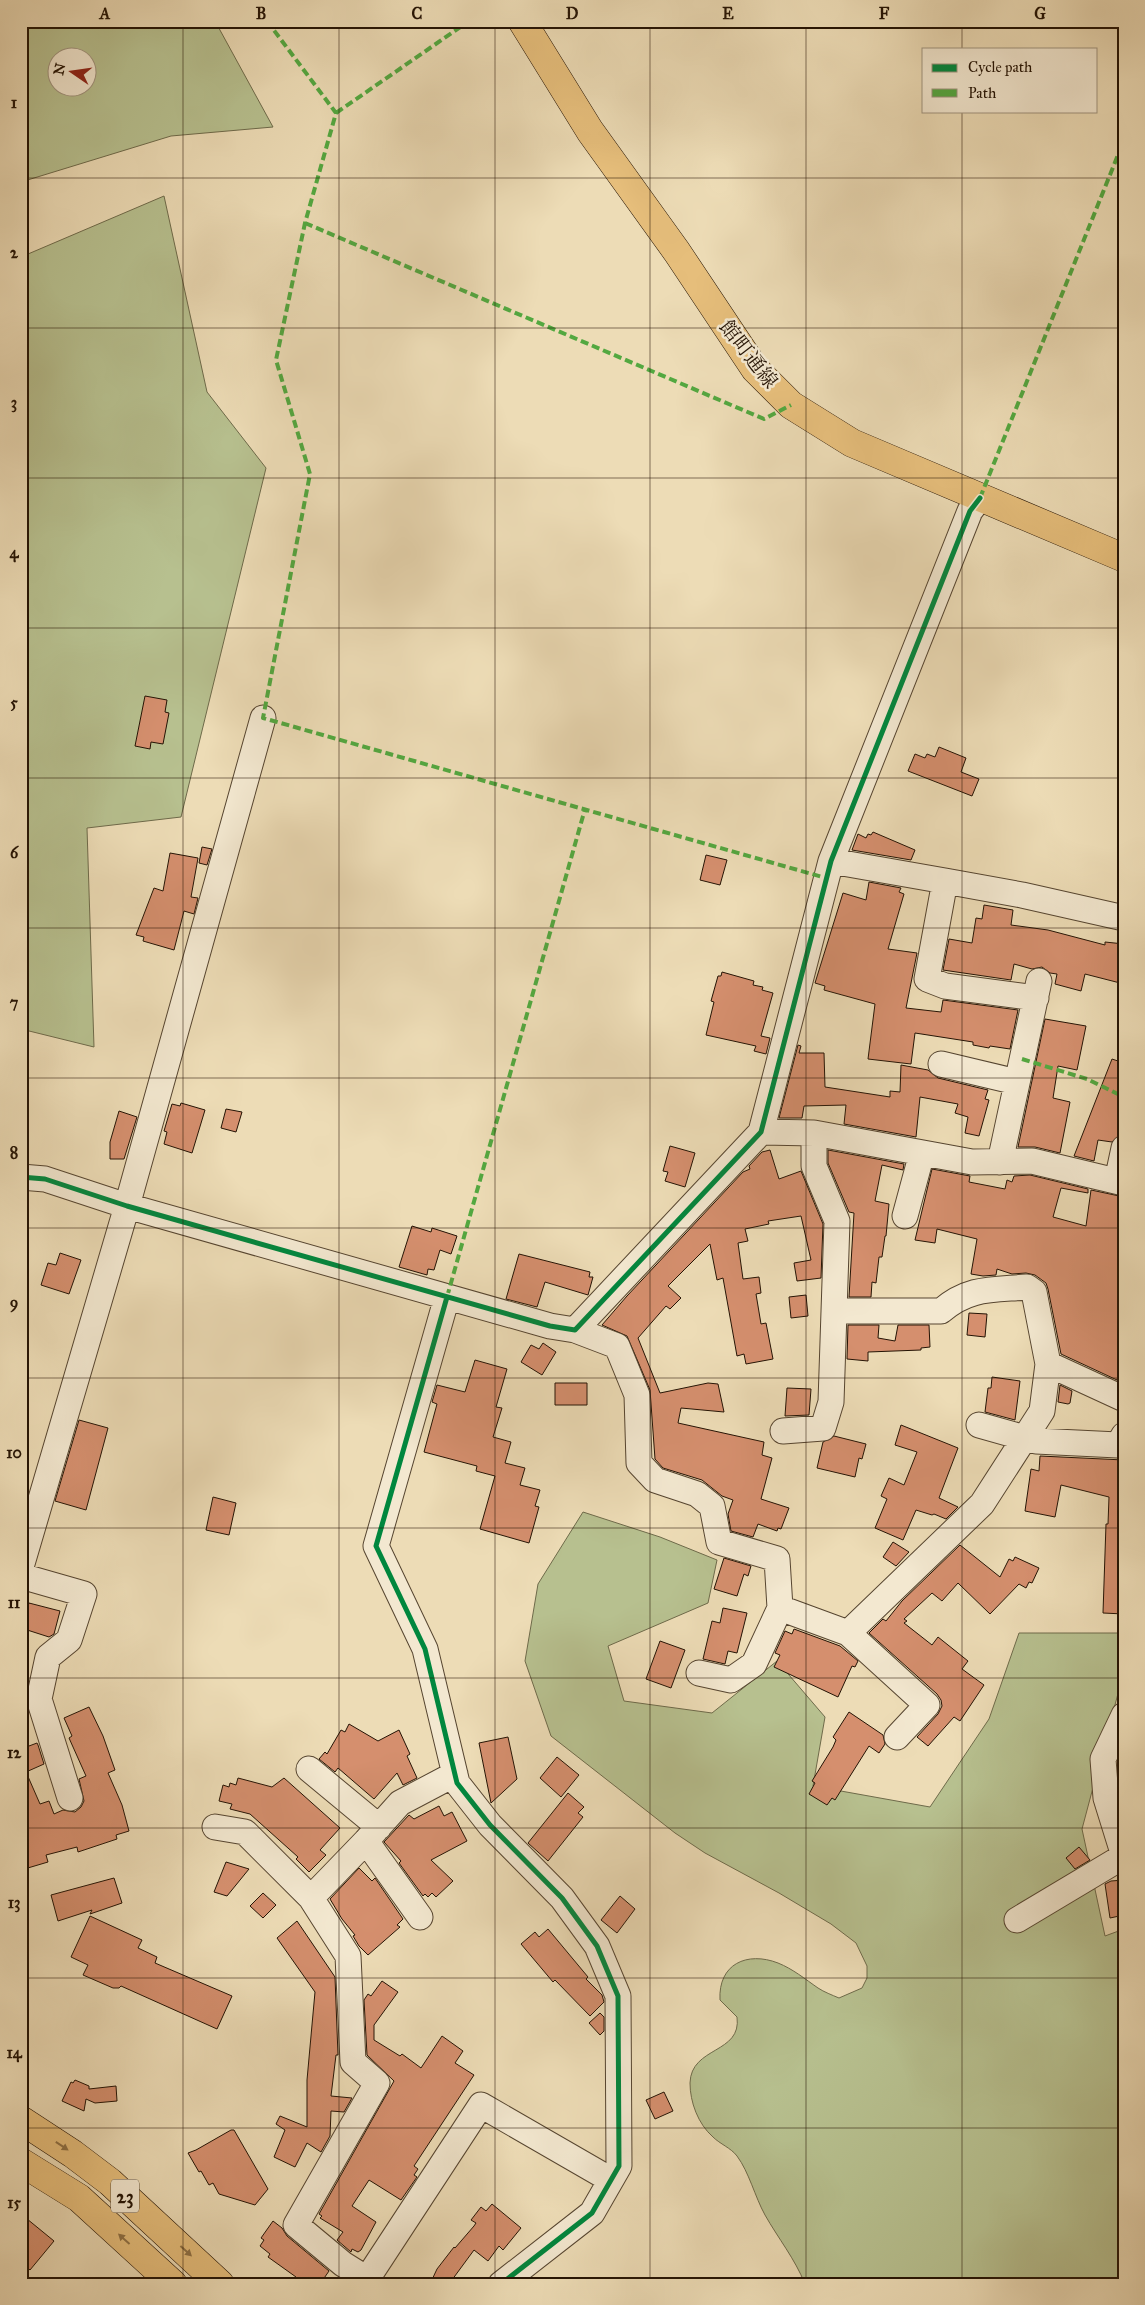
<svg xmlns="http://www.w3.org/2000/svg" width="1145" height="2305" font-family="'IM FELL Great Primer','Noto Serif JP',serif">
  <rect width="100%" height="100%" fill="#eddcb6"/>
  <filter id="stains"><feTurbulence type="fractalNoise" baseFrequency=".004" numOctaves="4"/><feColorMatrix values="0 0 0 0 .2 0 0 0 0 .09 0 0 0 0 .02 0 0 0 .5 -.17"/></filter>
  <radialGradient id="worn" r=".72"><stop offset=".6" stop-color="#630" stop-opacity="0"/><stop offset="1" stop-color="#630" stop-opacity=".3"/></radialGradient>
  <!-- green -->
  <path fill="#b7c08f" stroke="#6e6a4a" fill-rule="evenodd" d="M21,21h194l58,106 -102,9 -150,46zM58,58h30v30h-30z
    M164,196l43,196 59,76 -85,349 -94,11 7,219 -73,-18v-772z
    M583,1512l77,25 57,23 -9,43 -100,43 16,55 88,12 65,-52 48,56 -12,69 117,21 59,-88 30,-86h105v38l-42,158 23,107 19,-7v355h-319c-10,-25 -27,-46 -40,-69 -10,-18 -16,-43 -28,-59 -6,-8 -17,-12 -24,-19 -15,-13 -23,-35 -23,-54 1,-37 52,-29 47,-66l-17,-17c-2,-36 27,-49 58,-37 15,6 27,16 40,25 6,4 14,7 21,10l23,-10 5,-10v-12l-11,-23 -25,-19 -52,-31 -74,-40 -30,-20 -124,-97 -26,-75 13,-77z"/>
  <!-- building -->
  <path fill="#d58f6e" stroke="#241304" d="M145,696l22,4 -2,12 4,1 -6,31 -12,-2 -1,7 -15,-3z
    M939,747l27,11 -5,14 18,7 -7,17 -64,-25 7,-17 10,4 2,-4 8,3z
    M873,832l42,18 -4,10 -59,-10 6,-16 8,4 2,-4 3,1z
    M202,847l10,2 -5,16 -8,-2z
    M170,853l28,5 -7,39 7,1 -4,16 -10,-3 -10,39 -31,-9 1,-4 -8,-2 18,-47 9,3z
    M706,855l21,5 -7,25 -20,-5z
    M869,882l32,6 -2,4 5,2 -16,55 29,4 -11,55 35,4 2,-12 75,10 -8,39 -20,-3 -1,2 -16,-3v-3l-58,-9 -4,31 -43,-5 7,-55 -51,-14 1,-4 -10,-3 28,-90 23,7z
    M984,905l29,5 -2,15 37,5 57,15v-3l19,2v40l-39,-10 -4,17 -26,-7 2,-10 -7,-1 -8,-6 -10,2 -18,-5 -3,16 -68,-10 6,-31 23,4 4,-25 6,1z
    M722,972l32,9 -1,4 10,2 -1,3 11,3 -12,43 9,2 -4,16 -12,-3 2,-5 -50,-11 8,-33 -3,-1 7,-25h3z
    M1045,1019l41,7 -9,44 -19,-4 -5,32 17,4 -10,51 -25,-6h-17z
    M798,1045l3,1 -2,7h25l1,34 65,10v-6l10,1 1,-27 27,5 10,8 50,12 -3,9 4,1 -10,36 -14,-3 3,-16 -13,-4 3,-9 -38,-7 -4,40 -72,-13 2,-19 -42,1 -2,12h-23z
    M1112,1059l12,4v71l-5,1 -7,7 -14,-2 -4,21 -20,-5z
    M181,1103l24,7 -13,43 -28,-9 3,-12 -3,-1 8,-27 8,2z
    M226,1109l16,3 -6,20 -15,-4z
    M119,1111l18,6 -13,42h-14v-17z
    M670,1146l25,7 -10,34 -20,-6 3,-9 -5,-1z
    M770,1150l9,29 22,-8 22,53 -2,54 -24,3 -3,-18 17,-3 -10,-44 -33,5 1,3 -24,5 3,12 -10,2 5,36 16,-2 2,16 -5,1 5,30 5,-1 7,36 -27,5 -2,-10 -7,2 -14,-78 -6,2 -7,-36 -42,42 13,12 -11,11 -4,-3 -28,32 22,55 48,-10 10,1 6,28 -43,-4 -3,15 86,19 -2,13 10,3 -11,41 28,9 -8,21 -3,-1 -1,3 -19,-7 -5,13 -22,-6 -3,-17 5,-14 -11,-4 -20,-16 -39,-12 -8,-9 -5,-69 -23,-54 -25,-11 25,-29 116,-124 7,-3 -1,-3 13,-14z
    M828,1150l76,14 -1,6 -21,-5 -7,36 14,3 -3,32h-1l-3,21h-3l-3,26 -4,-1 -1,15h-22l5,-84 -5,-1 -21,-49z
    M932,1169l38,7 -1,6 36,7 2,-9 5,2 2,-6 16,-1 58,14v4l-27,-5 -8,29 33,9 5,-36 33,7v101h-3l-3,33 6,1v17l-7,31 -56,-26 -13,-65 -2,-6 -11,-8 -9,-2 -14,1 -15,-5 -1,6 -13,1 -12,-2 6,-35 -40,-10 -2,14 -20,-3z
    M412,1226l19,6 1,-4 25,8 -6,18 -11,-4 -6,20 -6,-1 -1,6 -28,-8z
    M60,1253l21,7 -12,34 -28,-9 7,-22 8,2z
    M519,1254l71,18 -1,5h4l-5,18 -43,-13 -8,25 -31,-8z
    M806,1295l2,21 -17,2 -2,-21z
    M969,1313l18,1 -2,23 -18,-2z
    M848,1325h31l-1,13 17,3 3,-16h31l1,22 -9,1v2l-53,2v9l-21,-2z
    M543,1343l13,9 -14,23 -21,-13 10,-17 8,4z
    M475,1360l32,9 -11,38 6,1 -9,29 18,5 -6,21 20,5 -5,17 20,5 -5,16 4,1 -10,36 -49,-14 15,-53 -19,-5 1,-5 -53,-14 13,-48 -5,-2 5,-17 28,7z
    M992,1377l28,4 -5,39 -30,-8 3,-24h3z
    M555,1383h32v22h-32z
    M1060,1385l12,6 -2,12 -2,1 -10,-2z
    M787,1388l24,1 -2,26 -24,1z
    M79,1420l29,8 -22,82 -31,-9z
    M901,1425l57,23 -19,50 19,9 -12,12 -12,-5 -2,1 -16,-5 -13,30 -28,-12 12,-29 -6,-3 8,-18 15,7 13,-33 -22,-7z
    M834,1436l32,8 -4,15 -3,-1 -4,19 -38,-9 6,-26z
    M1040,1456l84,4v154l-21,-1 3,-89h2l1,-27 -48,-12 -6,32 -30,-6 6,-42 8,2z
    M213,1497l23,6 -7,32 -23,-5z
    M893,1542l16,10 -13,14 -13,-9z
    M960,1545l40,32 9,-18 4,2 2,-4 24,11 -7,15 -3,-1 -3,6 -7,-4 -29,30 -32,-31 -16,18 -10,-8 -28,26 3,2 -3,2 28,22 6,-8 30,24 -6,8 22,16 -24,36 -6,-4 -26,29 -11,-9 21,-23 4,-8 -1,-6 -4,-6 -68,-61 14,-14 3,2 16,-20z
    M724,1558l27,8 -3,10 -4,-2 -7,22 -23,-7z
    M29,1603l31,8 -6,23 -5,3 -28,-9z
    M723,1608l24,5 -10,40 -9,-2 -3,13 -22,-5 9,-38 8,2z
    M794,1629l46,17 18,15 -3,6 -3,-1 -14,31 -64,-30 6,-12 -5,-2 10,-22 7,3z
    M660,1641l25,9 -14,38 -25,-9z
    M89,1707l14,29 12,34 -7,3 14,32 7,26 -13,4 1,4 -39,13 -1,-5 -31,8 2,7 -27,8v-121l16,-6 1,2 6,19 -18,8 14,32 9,-3 5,13 9,-4 12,2 6,-5 3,-6 -5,-22 7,-3 -17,-38 3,-2 -8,-18z
    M849,1712l34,23 2,9 -6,9 -10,-7 -34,54 -3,-2 -5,7 -18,-11 6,-11 -3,-2 21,-34 3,-7 -3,-3z
    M349,1724l29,17 21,-11 11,24 -3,2 10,22 -14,7 -6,-12 -23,26 -36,-31 -3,4 -16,-13 6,-7 2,2 14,-24 4,2z
    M508,1737l9,42 -26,24 -12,-60z
    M557,1757l22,18 -18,22 -21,-19z
    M238,1778l34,9 12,-9 56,50 -20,22 6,5 -17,17 -13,-13 2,-2 -48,-43 -20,-5 2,-5 -13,-3 4,-16 6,2 1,-4 6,2z
    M568,1793l16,14 -6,6 5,4 -35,44 -20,-18z
    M439,1806l5,10 8,-4 15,29 -36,19 22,21 -17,16 -4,-4 -4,4 -3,-3 -2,2 -24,-33 2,-2 -17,-19 25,-27 5,4z
    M1079,1847l11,13 -15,9 -9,-11z
    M226,1862l23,7 -22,27 -13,-4z
    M359,1868l13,13 3,-3 28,41 -6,6 3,2 -32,28 -9,-9 -6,-10 2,-1 -13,-16 -12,-20z
    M114,1878l8,25 -32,11 2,-4 -34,11 -7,-26z
    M1124,1880v35l-14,3 -5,-34 6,-3z
    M263,1893l13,12 -13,13 -13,-12z
    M620,1896l15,13 -18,24 -16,-13z
    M90,1916l52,24 -4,8 19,9 -2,6 77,33 -15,33 -96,-43 -2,2h-6l-30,-13 5,-10 -17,-8z
    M297,1921l38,56 3,78h-2l-5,41 21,2 -8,14 -13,-1 -1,25 -9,16 -14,-9 -12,24 -21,-10 11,-27 -9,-6 4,-8 27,11v-47l8,-88 -38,-54z
    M548,1929l40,48 -2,2 16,16 2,7 -14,14 -35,-36 -2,2 -32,-38 14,-12 4,5z
    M382,1981l16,11 -24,33v15l26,16 2,-2 19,14 21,-32 21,15 -8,12 19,12 -60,91 4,3 -4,6 3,2 -16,23 -32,-20 -17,26 24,16 -15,28 -3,2 -6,-3 -1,3 -14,-12 6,-8 -23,-14 2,-2 -3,-2 75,-133 -27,-26 -3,-55 4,-6 3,2z
    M600,2013l4,4v14l-4,4 -11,-12z
    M75,2080l14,6v3l27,-3 1,15 -22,2 -9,-4 -2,12 -22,-10 9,-19 2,1z
    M664,2092l9,19 -18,8 -9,-19z
    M231,2130h3l34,59 -13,16 -36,-11 -6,-11 -4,2 -8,-14 -2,1 -11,-19 8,-3z
    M492,2204l29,24 -18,22 -4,-4 -11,15 -14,-11 -25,34h-19l7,-15 17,-22 1,1 19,-22 2,-3 -5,-3 10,-13 5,4z
    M21,2214l33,27 -24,29 -9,-8z
    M273,2221l9,7 5,8 42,35 -9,13h-28l4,-7 -28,-20 2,-3 -10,-8 4,-6 -3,-2z"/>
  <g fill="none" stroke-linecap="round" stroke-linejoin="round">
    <!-- minor casing -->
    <g stroke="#564530" stroke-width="27">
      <path id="minor" d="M831,861l114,20 -18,98 18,7 91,12
        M945,881l77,14 102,23
        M941,1064l76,18
        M761,1132l53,1 158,29 60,-1 92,22
        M1000,1162l39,-181
        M21,1177l24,2 82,27 423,120 25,4 186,-198 70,-271 139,-350 10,-13
        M1117,1181l7,-33
        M905,1216l17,-63
        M447,1297l-71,249 49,103 32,134 33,42 72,73 35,48 21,50 1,170 -27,47 -91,71
        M834,1311h107c28,-24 51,-21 86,-24l7,5 14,72 -6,47 -60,93 -134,129
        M575,1330l42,16 20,49 2,68 16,17 42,14 15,12 7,36 58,17 3,49 -26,56 -23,16 -32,-7
        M1048,1364l76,35
        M979,1425l57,16 82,4 6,-10
        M783,1431l40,-3 8,-26 6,-181 -23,-55v-33
        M21,1567l106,-361 136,-488
        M21,1576l63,18 -15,46 -21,17 -9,42 31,99
        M780,1608l68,25 79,72 -30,32
        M309,1769l70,58
        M215,1827l30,5 66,66 37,58 5,106 24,21 -81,142 47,39 24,15 114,-174 130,75
        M366,1841l34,-38 55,-29
        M311,1898l55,-57 54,76
        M1017,1920l107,-64 -18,-58 -3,-39 21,-44"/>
    </g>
    <!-- major casing -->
    <g stroke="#241304" stroke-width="29">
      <path id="major" d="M522,21l68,110 87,121 78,117 36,36 61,38 272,115"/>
    </g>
    <!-- highway casing -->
    <g stroke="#241304" stroke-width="29">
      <path id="highway" d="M21,2120l52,34 37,28 110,102
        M21,2162l58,36 94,86"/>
    </g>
    <!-- minor -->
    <use href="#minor" stroke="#f3e8d0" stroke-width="25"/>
    <!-- major -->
    <use href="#major" stroke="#e6be7b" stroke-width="28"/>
    <!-- highway -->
    <use href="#highway" stroke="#e6be7b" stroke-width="28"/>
    <!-- quiet -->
    <path stroke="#53a840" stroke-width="4" stroke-dasharray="8 4" stroke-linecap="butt" d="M267,21l69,92 -31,110 -29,137 34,114 -47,244 563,160
      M336,113l133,-92
      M305,223l459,196 27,-14
      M980,498l144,-358
      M1022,1059l65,20 37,18
      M447,1297l138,-488"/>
    <!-- cycleway casing -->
    <g stroke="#f3e8d0" stroke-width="8">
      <path id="cycleway" d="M21,1177l24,2 82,27 423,120 25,4 186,-198 70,-271 139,-350 10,-13
        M447,1297l-71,249 49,103 32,134 33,42 72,73 35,48 21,50 1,170 -27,47 -91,71"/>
    </g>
    <!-- cycleway -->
    <use href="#cycleway" stroke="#00873e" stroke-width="5"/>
  </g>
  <!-- one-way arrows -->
  <defs><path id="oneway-solid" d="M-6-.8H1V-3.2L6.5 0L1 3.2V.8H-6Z" transform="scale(1.25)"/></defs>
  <g fill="#8f7145">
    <use href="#oneway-solid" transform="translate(62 2146) rotate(34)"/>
    <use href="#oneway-solid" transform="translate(124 2239) rotate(-138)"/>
    <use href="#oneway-solid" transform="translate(186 2251) rotate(42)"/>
  </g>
  <!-- grid -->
  <path fill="none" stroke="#241304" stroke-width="1" stroke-opacity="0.55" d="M183,21v2263M339,21v2263M495,21v2263M650,21v2263M806,21v2263M962,21v28M962,111v2173M21,178h1103M21,328h1103M21,478h1103M21,628h1103M21,778h1103M21,928h1103M21,1078h1103M21,1228h1103M21,1378h1103M21,1528h1103M21,1678h1103M21,1828h1103M21,1978h1103M21,2128h1103"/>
  <g text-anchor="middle" stroke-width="5" stroke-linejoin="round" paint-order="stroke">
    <!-- shield labels -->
    <rect fill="#f3e8d0" stroke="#625341" stroke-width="1" x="111" y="2179.5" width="28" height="33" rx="4"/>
    <g font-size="19" font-weight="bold" fill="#241304">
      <text x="125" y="2203">23</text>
    </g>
    <!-- street labels -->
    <g font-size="20" fill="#241304" stroke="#f3e8d0">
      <text transform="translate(749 354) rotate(52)" y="7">館町通線</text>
    </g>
  </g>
  <!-- margin -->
  <rect width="1145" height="2305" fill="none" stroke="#eddcb6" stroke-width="55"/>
  <!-- legend -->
  <rect x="922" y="48" width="175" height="65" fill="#f3e8d0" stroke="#a0937e"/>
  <rect x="932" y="64" width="25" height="8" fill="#00873e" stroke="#a0937e"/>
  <text x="968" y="72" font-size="15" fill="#241304">Cycle path</text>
  <rect x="932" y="89" width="25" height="8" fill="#53a840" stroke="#a0937e"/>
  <text x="968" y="98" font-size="15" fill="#241304">Path</text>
  <!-- north arrow -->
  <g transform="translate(72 72) rotate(283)"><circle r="24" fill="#f3e8d0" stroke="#a0937e"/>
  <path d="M0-4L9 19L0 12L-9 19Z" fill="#8f2418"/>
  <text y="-8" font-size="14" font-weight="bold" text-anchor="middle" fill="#241304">N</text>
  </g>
  <rect x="28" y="28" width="1090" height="2250" fill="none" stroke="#241304" stroke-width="2"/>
  <g font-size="16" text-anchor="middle" font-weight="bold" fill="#241304">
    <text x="105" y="19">A</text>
    <text x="261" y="19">B</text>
    <text x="417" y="19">C</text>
    <text x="572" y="19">D</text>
    <text x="728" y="19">E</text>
    <text x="884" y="19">F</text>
    <text x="1040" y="19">G</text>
    <text x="14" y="108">1</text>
    <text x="14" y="258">2</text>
    <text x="14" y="408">3</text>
    <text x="14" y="558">4</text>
    <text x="14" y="708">5</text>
    <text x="14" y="858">6</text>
    <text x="14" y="1008">7</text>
    <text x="14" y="1158">8</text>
    <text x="14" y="1308">9</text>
    <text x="14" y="1458">10</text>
    <text x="14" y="1608">11</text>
    <text x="14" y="1758">12</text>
    <text x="14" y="1908">13</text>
    <text x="14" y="2058">14</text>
    <text x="14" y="2208">15</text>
  </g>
  <rect width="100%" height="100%" filter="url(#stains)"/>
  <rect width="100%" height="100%" fill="url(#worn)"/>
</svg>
